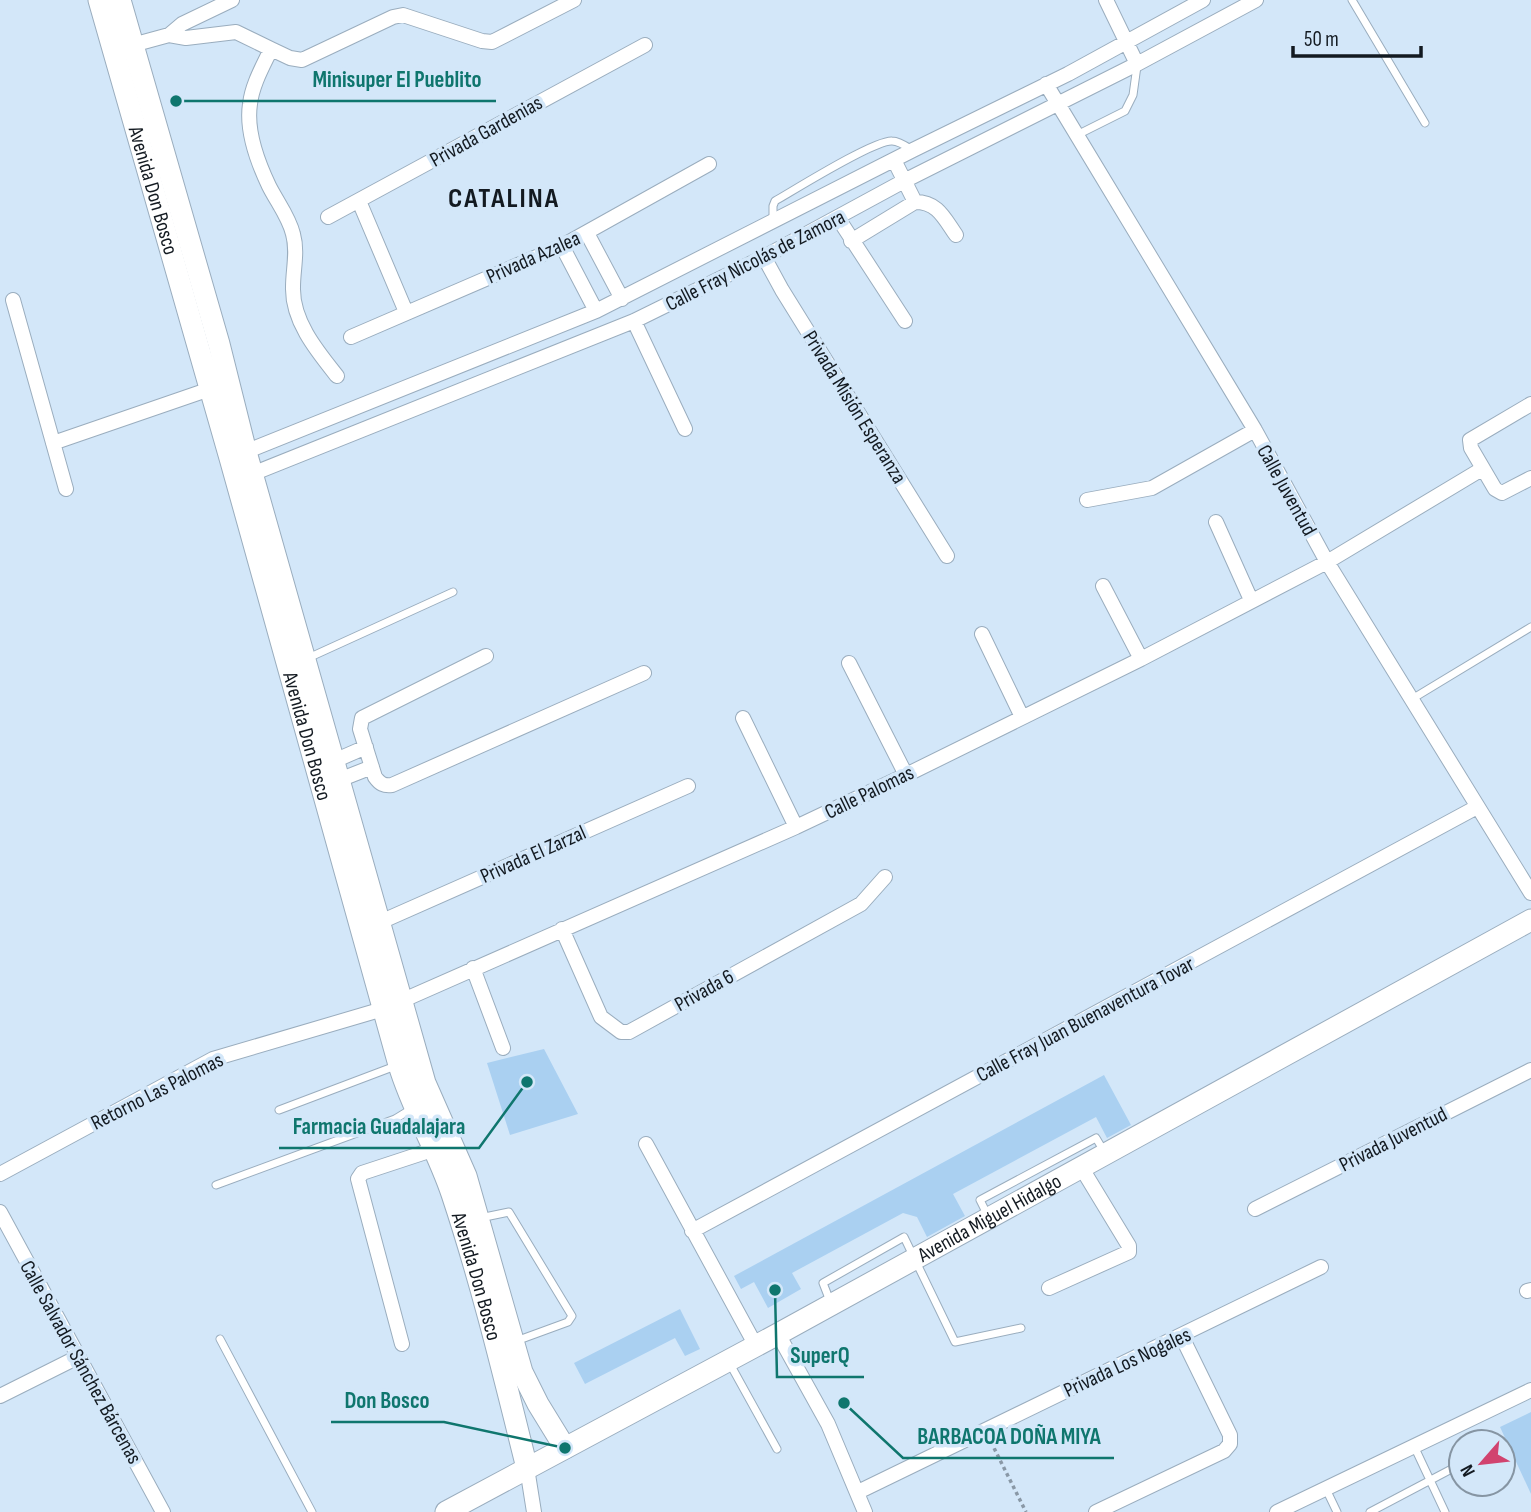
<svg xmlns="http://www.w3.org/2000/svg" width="1531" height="1512" font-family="'Sofia Sans Condensed',sans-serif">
  <rect width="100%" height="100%" fill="#d3e7f9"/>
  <!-- building -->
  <path fill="#aad0f1" d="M544,1049l34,65 -68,21 -23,-72z
    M1104,1075l27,50 -24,13 -11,-21 -143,77 12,22 -38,21 -10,-20 -14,-4 -111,60 9,16 -33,19 -14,-26 -13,7 -7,-13z
    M680,1309l20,40 -15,7 -10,-18 -90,46 -11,-21z
    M1531,1412v82l-31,-67z"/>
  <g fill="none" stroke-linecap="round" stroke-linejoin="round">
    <!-- lane casing -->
    <g stroke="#9aadbe" stroke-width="9">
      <path id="lane" d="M1352,0l73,123
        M1077,135l48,-24 8,-16 4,-29
        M773,222v-16l2,-5c21,-12 99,-61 117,-60 7,0 14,5 20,9
        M306,659l147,-67
        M1412,699l119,-72
        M279,1110l119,-45
        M216,1185l179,-66 18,-11
        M988,1216l-8,-16 116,-62 9,15
        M480,1218l29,-6 63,104 -4,6 -52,19
        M830,1301l-7,-18 81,-46 51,105 66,-14
        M220,1339l92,173
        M730,1364l47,85
        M1414,1446l31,66
        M1326,1489l11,23
        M1370,1512l91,-48"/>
    </g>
    <!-- street casing -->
    <g stroke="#9aadbe" stroke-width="16">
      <path id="street" d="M1106,0l31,64
        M169,35l17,3 50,-6 35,17c-8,17 -19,36 -21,55 -4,26 8,59 19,82 8,16 20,31 24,48 5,18 0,35 0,53 -1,34 24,64 44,89
        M125,47l44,-12 13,-11 50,-24
        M271,49l19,9 12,2 91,-43 10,-2 79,26 10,1 82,-42
        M1046,84l209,346 72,132 204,331
        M359,201l47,111
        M915,202c23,0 29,16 41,33
        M328,217l317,-172
        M838,218l67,103
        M587,233l35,66
        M851,241l64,-39 -21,-42
        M562,246l34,65
        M764,257l18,33 165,266
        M13,300l53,189
        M634,321l51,108
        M351,337l211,-91 147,-82
        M1531,404l-61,36 1,8 24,41 7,4 29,-15
        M53,443l157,-54
        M240,454l356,-143 317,-161 155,-76 135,-74
        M247,476l387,-155 130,-64 140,-76 233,-117 119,-64
        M1087,500l65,-12 103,-58
        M1216,522l35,78
        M1103,586l38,73
        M982,634l40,83
        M486,656l-124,62 -2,11 15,48c5,7 9,9 17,8l252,-112
        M849,663l57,112
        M743,718l53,109
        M334,761l32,-14
        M339,780l33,-13
        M378,923l310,-137
        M562,929l39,88 20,15h8l232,-128 24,-27
        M473,968l30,80
        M646,1144l110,202
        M0,1174l213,-115 170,-50 413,-182 110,-52 235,-116 186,-97 155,-93
        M1255,1209l276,-139
        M0,1212l163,300
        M692,1231l785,-424
        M1049,1288l80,-36v-6l-48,-79
        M1527,1291l4,-1
        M778,1334l50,90 37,88
        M402,1344l-44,-165 4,-6 73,-24
        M0,1396l78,-39
        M527,1468l7,44
        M858,1492l463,-225
        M1096,1512l128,-61 6,-7v-9l-48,-98
        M1277,1512l254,-122"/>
    </g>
    <!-- secondary casing -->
    <g stroke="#9aadbe" stroke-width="23">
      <g id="secondary">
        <path id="s1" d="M99,0l131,458 169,607c13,44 38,84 53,129 30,90 52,182 75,274"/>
        <path d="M120,0l99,344 27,108 179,631 41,93 56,196 16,32 27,44"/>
        <path id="s2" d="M446,1512l332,-178 753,-414"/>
      </g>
    </g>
    <!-- path -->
    <path stroke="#8998a6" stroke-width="3.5" stroke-dasharray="3.5 3.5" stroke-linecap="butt" d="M991,1442l35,70"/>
    <!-- lane -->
    <use href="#lane" stroke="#fff" stroke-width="7"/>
    <!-- street -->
    <use href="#street" stroke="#fff" stroke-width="14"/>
    <!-- secondary -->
    <use href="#secondary" stroke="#fff" stroke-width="21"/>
  </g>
  <g text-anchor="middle" stroke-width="7" stroke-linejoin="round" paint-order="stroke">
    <!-- street labels -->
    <g font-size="21" fill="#131a21" stroke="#d3e7f9">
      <text transform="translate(486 131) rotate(-29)" y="7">Privada Gardenias</text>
      <text dy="7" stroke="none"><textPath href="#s1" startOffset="198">Avenida Don Bosco</textPath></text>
      <text transform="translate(533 257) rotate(-24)" y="7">Privada Azalea</text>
      <text transform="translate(755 260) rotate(-27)" y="7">Calle Fray Nicolás de Zamora</text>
      <text transform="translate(855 407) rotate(58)" y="7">Privada Misión Esperanza</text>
      <text transform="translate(1287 490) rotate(61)" y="7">Calle Juventud</text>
      <text dy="7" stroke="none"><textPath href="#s1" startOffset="765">Avenida Don Bosco</textPath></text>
      <text transform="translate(869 792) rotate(-26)" y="7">Calle Palomas</text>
      <text transform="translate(533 854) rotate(-24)" y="7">Privada El Zarzal</text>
      <text transform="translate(704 990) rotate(-29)" y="7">Privada 6</text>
      <text transform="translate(1085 1019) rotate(-28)" y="7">Calle Fray Juan Buenaventura Tovar</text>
      <text transform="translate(157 1091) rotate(-27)" y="7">Retorno Las Palomas</text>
      <text transform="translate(1393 1139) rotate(-27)" y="7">Privada Juventud</text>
      <text dy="7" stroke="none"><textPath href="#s2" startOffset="618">Avenida Miguel Hidalgo</textPath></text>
      <text dy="7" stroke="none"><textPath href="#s1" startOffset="1332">Avenida Don Bosco</textPath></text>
      <text transform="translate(81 1362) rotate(61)" y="7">Calle Salvador Sánchez Bárcenas</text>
      <text transform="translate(1127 1362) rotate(-25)" y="7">Privada Los Nogales</text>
    </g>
    <!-- district labels -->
    <g font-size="28" font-weight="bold" letter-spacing="2" fill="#131a21" stroke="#d3e7f9">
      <text x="504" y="207">CATALINA</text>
    </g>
  </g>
  <!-- callouts -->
  <path fill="none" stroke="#0f766e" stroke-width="2.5" d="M176 101L299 101H496M527 1082L479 1148H279M775 1290L777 1377H864M565 1448L444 1422H331M844 1403L903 1458H1114"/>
  <g fill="#0f766e" stroke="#d3e7f9" stroke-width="2.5">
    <circle cx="176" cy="101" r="7"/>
    <circle cx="527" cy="1082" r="7"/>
    <circle cx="775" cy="1290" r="7"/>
    <circle cx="565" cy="1448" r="7"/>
    <circle cx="844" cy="1403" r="7"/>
  </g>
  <g font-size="23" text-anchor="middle" font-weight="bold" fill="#0f766e" stroke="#d3e7f9" stroke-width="7" stroke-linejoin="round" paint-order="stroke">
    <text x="397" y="87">Minisuper El Pueblito</text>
    <text x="379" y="1134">Farmacia Guadalajara</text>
    <text x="820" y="1363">SuperQ</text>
    <text x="387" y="1408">Don Bosco</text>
    <text x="1009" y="1444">BARBACOA DOÑA MIYA</text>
  </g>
  <!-- north arrow -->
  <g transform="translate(1482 1463) rotate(242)"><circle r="33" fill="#d3e7f9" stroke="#8695a3" stroke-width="2"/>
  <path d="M0-5L12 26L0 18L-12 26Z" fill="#d1436f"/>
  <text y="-10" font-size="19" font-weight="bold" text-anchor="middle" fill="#131a21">N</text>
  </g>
  <!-- scale -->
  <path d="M1293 46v10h128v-10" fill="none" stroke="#131a21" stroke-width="3.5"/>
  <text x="1304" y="46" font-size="21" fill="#131a21" stroke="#d3e7f9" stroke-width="5" paint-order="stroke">50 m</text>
</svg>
